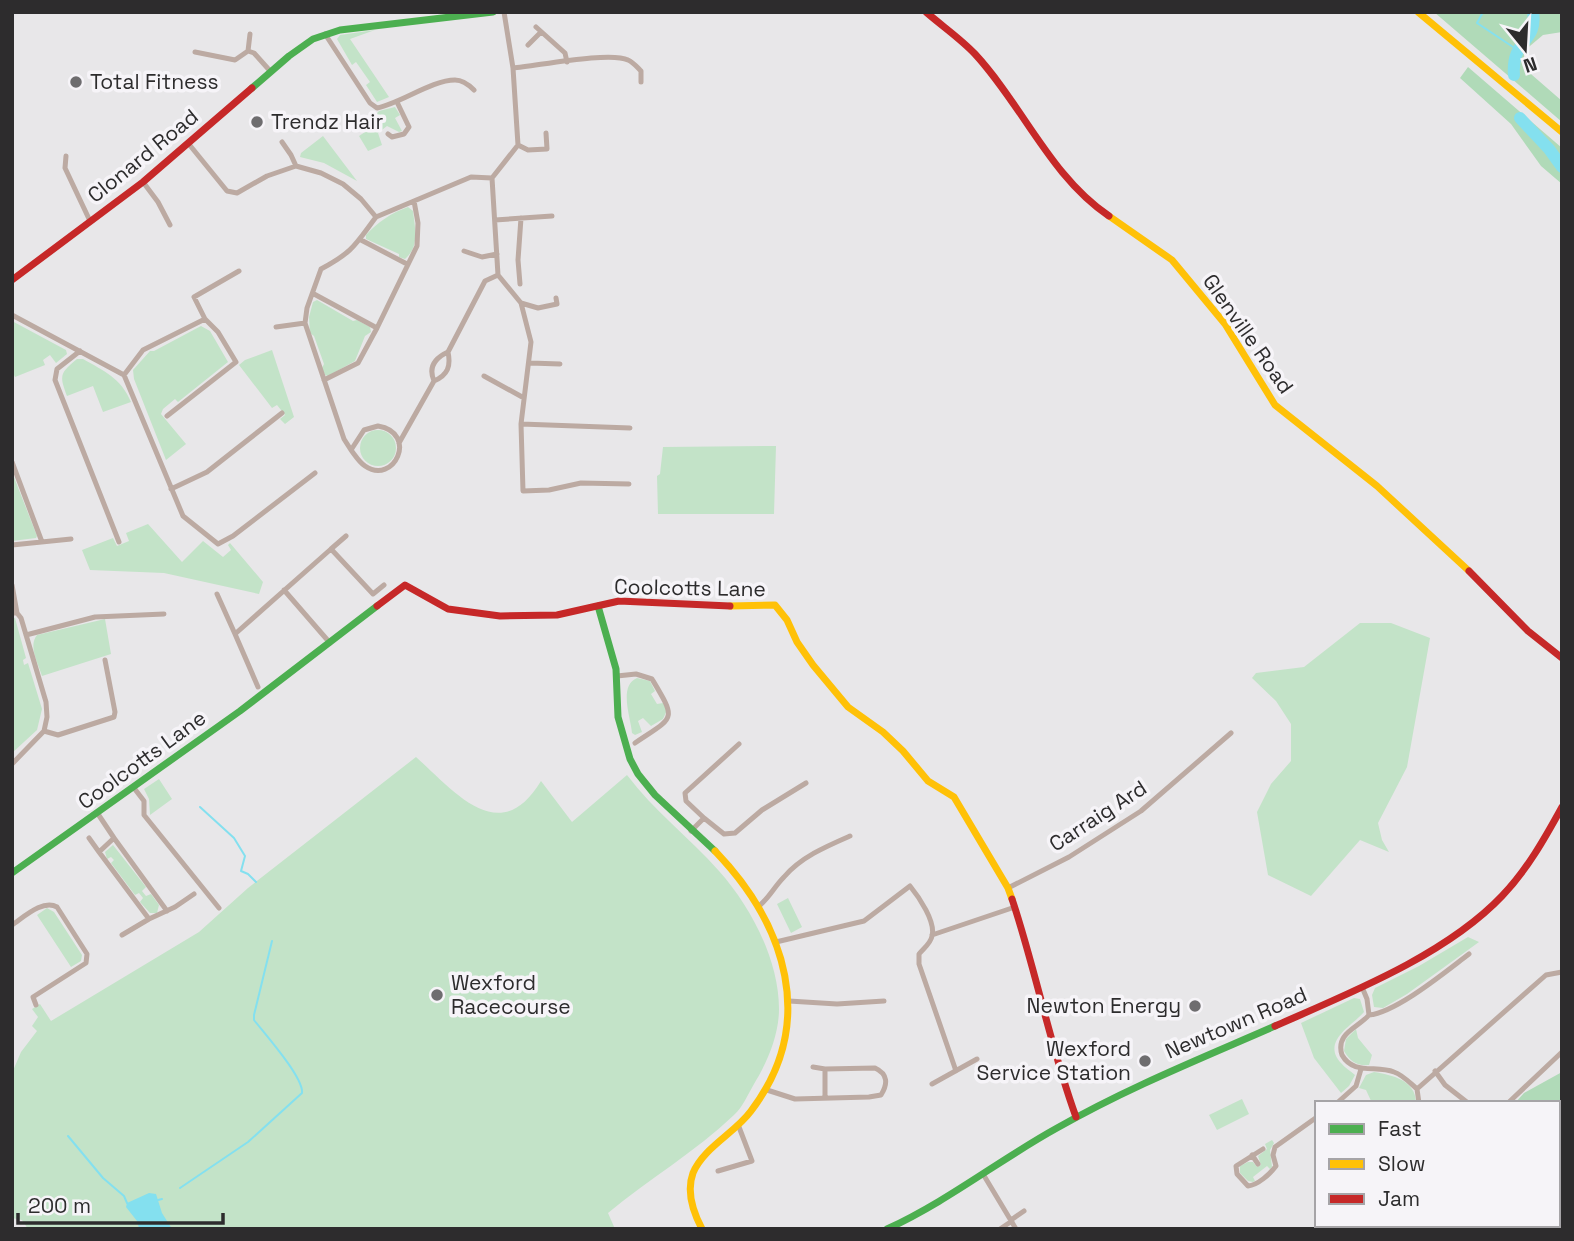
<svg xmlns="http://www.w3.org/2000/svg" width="1574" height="1241" font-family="'Space Grotesk',sans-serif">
  <rect width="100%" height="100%" fill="#e8e7e9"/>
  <!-- green -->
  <path fill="#c3e3c8" d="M375,30l-25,9 39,58 -12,5 -11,-17 4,-3 -14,-20 -4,3 -15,-26 3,-4z
    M395,107l5,8 -5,3 7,13 -3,1 -12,-6 -9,7 4,12 -14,6 -9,-15 15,-10 -3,-6 8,-9z
    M323,136l34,45 -33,-18 -24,-6 1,-4z
    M408,207l5,4c2,18 7,35 -8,48l-6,-2v-3l-33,-15v-4c12,-13 25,-22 42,-28z
    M317,300l36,21 4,-1 13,7 1,5 -6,4 -10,25 -27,15 -3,-1 -3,-7 2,-4 -10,-28 -4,-3 -1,-16 4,-15z
    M12,321l54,29 1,4 -11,9 -6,-8 -7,5 2,5 -30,12 -3,-6z
    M201,326l9,5 18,31 -50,40 -3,-3 -12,10 -2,5 25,30 -20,16 -32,-81 -1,-9 17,-19h4z
    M272,350l22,67 -9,7 -5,-5 5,-4 -8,-10 -5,3 -33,-43 6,-5z
    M77,359h6c21,12 38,19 48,43l-28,10 -10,-26 -26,10c-8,-21 -7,-23 10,-37z
    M360 448a18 18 0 1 1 36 0a18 18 0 1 1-36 0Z
    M776,446l-2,68h-116l-1,-38 3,-2 3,-27z
    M12,472l25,64 -1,2 -24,3z
    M148,524l34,38 21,-21 20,16 8,-7 -3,-5 2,-2 33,39 -4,12 -95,-21 -74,-3 -8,-20 31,-12 4,8 12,-5 -3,-8z
    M15,618l11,40 -3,2 1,5 4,-2 14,46 -5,21 -25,23v-134z
    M105,619l6,35 -69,22c-4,-13 -14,-30 -5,-41z
    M1360,623h31l39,15 -23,129 -29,56 4,17 7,12 -29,-12 -49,56 -43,-21 -11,-63 14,-28 20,-23v-37l-15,-23 -24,-23 4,-5 48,-6z
    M637,678l13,3 5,10 -4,3 6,10 6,-1 4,7 -4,9 -12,7 -8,-8 -5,3 4,11 -7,3 -3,-2c-1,-15 -14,-47 5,-55z
    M416,757c39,35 84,92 125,24l31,41 55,-47c27,36 62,62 92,96 32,36 60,89 60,138 0,26 -12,54 -25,75 -6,10 -11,23 -20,31 -39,37 -85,64 -126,98l7,16h-587l-6,-9 -10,-2v-145l9,-21 16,-21 -5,-5 6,-9 -6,-8 8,-5 11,17 148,-89 49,-44z
    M159,779l13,20 -22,16 -1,-16 -5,-10z
    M113,845l33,42 -4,4 4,5 5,-2 8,11 -2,8h-7l-10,-11 3,-4 -4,-5 -4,2 -24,-32 3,-3 -3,-3 -4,2 -2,-7z
    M788,898l14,29 -11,6 -14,-29z
    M47,908l7,4 28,43 -1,6 -10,6 -34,-52z
    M1468,937l11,5 -72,52 -24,14 -9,-1 -2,-12 3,-7 44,-22z
    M1354,998l6,1 4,13c-12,14 -43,29 -23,51 4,5 10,8 14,12l-6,11 -8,7 -27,-35 -13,-35z
    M1356,1029l2,9 14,17 -3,10c-13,1 -19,-4 -25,-14l2,-12z
    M1374,1072c18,3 42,8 42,31h-44l-6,-13 -7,-2 7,-13z
    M1242,1099l7,15 -32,16 -8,-15z
    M1272,1140l2,3 -4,7 2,17 -2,2 -3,-3 -14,11 2,4 -2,1 -5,-1 -8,-8v-7l8,-4h5l4,5 4,-2 -3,-9 9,-7 -2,-5z"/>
  <!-- forest -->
  <path fill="#b0dab8" d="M1434,12h128v20l-19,3 -19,16v17l38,33v21z
    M1468,67l94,81v36l-21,-18 -30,-42 -51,-46z
    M1562,1072v157h-102l2,-4h96v-122h-43l9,-10z"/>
  <!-- water -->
  <path fill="#84e0ef" d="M149,1193l7,1 6,19 10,16 -33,-1 -2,-7 -11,-14 1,-4z"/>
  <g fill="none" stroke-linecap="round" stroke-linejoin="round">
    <!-- stream -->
    <path stroke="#84e0ef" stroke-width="2" d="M1483,12l-6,11 39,26
      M200,807l34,31 11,18 -4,15 7,3 8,8
      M68,1136l35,42 21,18 3,7
      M180,1188l68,-46 54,-49c2,-15 -37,-59 -48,-73v-5l18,-74
      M158,1200l4,-1"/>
    <!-- river -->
    <path stroke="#84e0ef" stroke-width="12" d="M1514,75c-3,-36 24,-32 19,-63
      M1520,118l29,31 13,18"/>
    <!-- street -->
    <path stroke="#bcaaa2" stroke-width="5" d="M504,12l9,56c24,-2 97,-17 115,-8 5,2 9,7 13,11v11
      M536,27l29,26 2,9
      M325,34l45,69 7,5c24,-5 55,-28 78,-28 8,0 14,5 19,10
      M528,45l13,-13
      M248,51l6,2 17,19
      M248,51l2,-17
      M195,52l40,8 13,-9
      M388,134l4,3 12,-3 5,-7 -12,-25
      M282,142l9,13 5,11
      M188,143l39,48 10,2 30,-17 29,-10 25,7 22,11 18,15 15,18c-21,28 -23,35 -55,52l-14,39 -2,15 39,116 7,11
      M518,145l10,5 19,-1 -1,-16
      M66,156l-1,12 25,53
      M143,182l15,20 12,23
      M376,217l95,-40 21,1
      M495,220l57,-4
      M361,240l46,24
      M464,251l18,6 15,-3
      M498,275l23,28 10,39 -10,82 2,67 26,-1 32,-7 48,1
      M498,275l-6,-97 26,-33 -5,-77
      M520,284l-2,-24 3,-42
      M314,294l63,34
      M521,303l17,5 19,-4 -1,-6
      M12,315l112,60 59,141 35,28 15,-8 82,-63
      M205,319l-11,-22 45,-26
      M276,327l29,-4
      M80,351l-23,18 -2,11 64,162
      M448,352l37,-71 13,-6
      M530,363l30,1
      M124,375l19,-25 62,-31 13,13 18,30 -69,54
      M484,376l40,22
      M324,380l34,-17 19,-35 40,-82 1,-23 -4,-22
      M521,424l109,4
      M378,426c41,7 16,60 -13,40 -6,-4 -10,-11 -14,-16l13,-20z
      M399,443l35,-62c14,-6 17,-15 14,-29 -13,6 -20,15 -14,29
      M12,462l30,80
      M171,489l36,-17 75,-59
      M12,545l59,-6
      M331,549l15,-13
      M12,585l5,28
      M284,590l46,53
      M217,594l18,40
      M12,613h5l4,5 25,84 1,15 -3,14 -32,33
      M26,635l69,-18 69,-3
      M617,676l19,-2 16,5c25,42 23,37 -17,64
      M258,687l-23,-53 96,-85 42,45 11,-9
      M44,731l14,4 56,-18 1,-5 -10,-52
      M134,788l10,13v14l75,93
      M98,814l16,24 -15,14 50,67 26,-12 19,-13
      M704,818l-18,-17 -1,-8 54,-49
      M691,831l13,-13 20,16 11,-1 27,-23 44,-27
      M89,838l10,14
      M114,838l53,73
      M1008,888l61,-31 72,-46 90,-78
      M759,906c11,-9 15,-19 25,-29 17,-20 43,-31 66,-41
      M12,925c12,-8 31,-26 45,-18l30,47 -1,9 -53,34 3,8
      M122,935l27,-16
      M932,935l83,-28
      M776,942l88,-21 46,-35c9,11 26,36 22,50 -1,7 -8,12 -13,18v10l37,107
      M1362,987l5,12 2,16c-11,13 -34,18 -27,40 11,20 34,10 52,17 9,3 16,11 23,17l2,14
      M789,1001l48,3 47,-3
      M1369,1015c28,-3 76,-43 100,-61
      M813,1067l12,2
      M1435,1071l10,14 23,18
      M932,1084l45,-25
      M1417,1089l129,-114 16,-3
      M767,1090l28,9 74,-2 12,-2c7,-11 7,-21 -6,-27l-50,1v28
      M1337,1103l19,-17 5,-17
      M1508,1103l54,-51
      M1263,1149l-27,17 1,8 11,12c10,-1 22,-12 28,-20l-3,-11 2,-8 42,-30
      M1252,1155l6,9
      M718,1171l34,-10 -13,-34
      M983,1174l33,55
      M1011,1220l13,-9
      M1331,1225l1,4
      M1000,1229l12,-8
      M1404,1229l4,-4"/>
    <!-- fast -->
    <path stroke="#4caf50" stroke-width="7" d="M252,88l37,-32 24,-17 27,-9 153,-18
      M598,606l18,63 2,48 12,42 8,15 17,21 60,56
      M12,873l228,-162 137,-105
      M887,1229c61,-28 112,-69 170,-101 70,-40 145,-70 218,-102"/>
    <!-- slow -->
    <path stroke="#ffc107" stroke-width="7" d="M1418,12l144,120
      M1109,216l63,44 53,64 50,81 102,81 92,85
      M730,606l45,-1 12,15 10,22 16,23 35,42 35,25 20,19 25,30 26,16 54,91 4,11
      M702,1229c-9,-17 -16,-37 -9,-56 10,-25 42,-40 58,-62 67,-88 35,-186 -36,-260"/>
    <!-- jam -->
    <path stroke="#c62828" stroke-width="7" d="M926,12c16,14 35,27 49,42 48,52 75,122 134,162
      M12,280l131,-98 109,-94
      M1469,571l59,60 34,27
      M377,606l28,-21 43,24 52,7 57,-1 62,-14 111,5
      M1012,899c24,72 38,147 64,218
      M1275,1026c75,-33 171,-71 227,-130 25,-26 43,-58 60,-89"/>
  </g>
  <!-- markers -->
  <g fill="#6e6d6f" stroke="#f6f4f8" stroke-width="2.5">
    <circle cx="76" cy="82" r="7"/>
    <circle cx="257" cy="122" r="7"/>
    <circle cx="437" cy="995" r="7"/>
    <circle cx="1195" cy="1006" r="7"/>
    <circle cx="1145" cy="1061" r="7"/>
  </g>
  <g text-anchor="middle" stroke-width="7" stroke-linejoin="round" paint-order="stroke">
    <!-- poi labels -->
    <g font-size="21" fill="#2d2c2d" stroke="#f6f4f8" text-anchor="start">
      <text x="90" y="89">Total Fitness</text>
      <text x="271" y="129">Trendz Hair</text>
      <text x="451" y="990">Wexford<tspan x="451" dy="24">Racecourse</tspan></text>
      <text x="1181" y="1013" text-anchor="end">Newton Energy</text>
      <text x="1131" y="1056" text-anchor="end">Wexford<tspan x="1131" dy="24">Service Station</tspan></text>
    </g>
    <!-- street labels -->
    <g font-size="21" fill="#2d2c2d" stroke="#f6f4f8">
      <text transform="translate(143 156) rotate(-39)" y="7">Clonard Road</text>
      <text transform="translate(1248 334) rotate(55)" y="7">Glenville Road</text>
      <text transform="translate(690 588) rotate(1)" y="7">Coolcotts Lane</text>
      <text transform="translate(142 760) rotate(-36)" y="7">Coolcotts Lane</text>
      <text transform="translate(1098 816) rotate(-33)" y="7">Carraig Ard</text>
      <text transform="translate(1236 1023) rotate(-23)" y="7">Newtown Road</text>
    </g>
  </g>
  <!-- border -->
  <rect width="1574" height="1241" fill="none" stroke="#2d2c2d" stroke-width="28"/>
  <!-- legend -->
  <rect x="1315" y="1101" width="245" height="126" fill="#f6f4f8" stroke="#a6a4a7" stroke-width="2"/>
  <rect x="1329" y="1124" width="35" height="10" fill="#4caf50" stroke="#a6a4a7" stroke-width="2"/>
  <text x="1378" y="1136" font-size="21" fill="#2d2c2d">Fast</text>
  <rect x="1329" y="1159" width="35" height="10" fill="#ffc107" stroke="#a6a4a7" stroke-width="2"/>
  <text x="1378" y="1171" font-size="21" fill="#2d2c2d">Slow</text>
  <rect x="1329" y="1194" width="35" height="10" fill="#c62828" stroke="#a6a4a7" stroke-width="2"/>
  <text x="1378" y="1206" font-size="21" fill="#2d2c2d">Jam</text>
  <!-- north arrow -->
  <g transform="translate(1525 49) rotate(162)" stroke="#f6f4f8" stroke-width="5" paint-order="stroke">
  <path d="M0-5L12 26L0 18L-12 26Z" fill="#2d2c2d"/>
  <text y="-10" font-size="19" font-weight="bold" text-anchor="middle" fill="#2d2c2d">N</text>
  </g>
  <!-- scale -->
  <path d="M18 1213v10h205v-10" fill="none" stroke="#2d2c2d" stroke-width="3.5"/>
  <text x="28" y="1213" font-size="21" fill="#2d2c2d" stroke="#f6f4f8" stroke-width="5" paint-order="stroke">200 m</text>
</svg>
